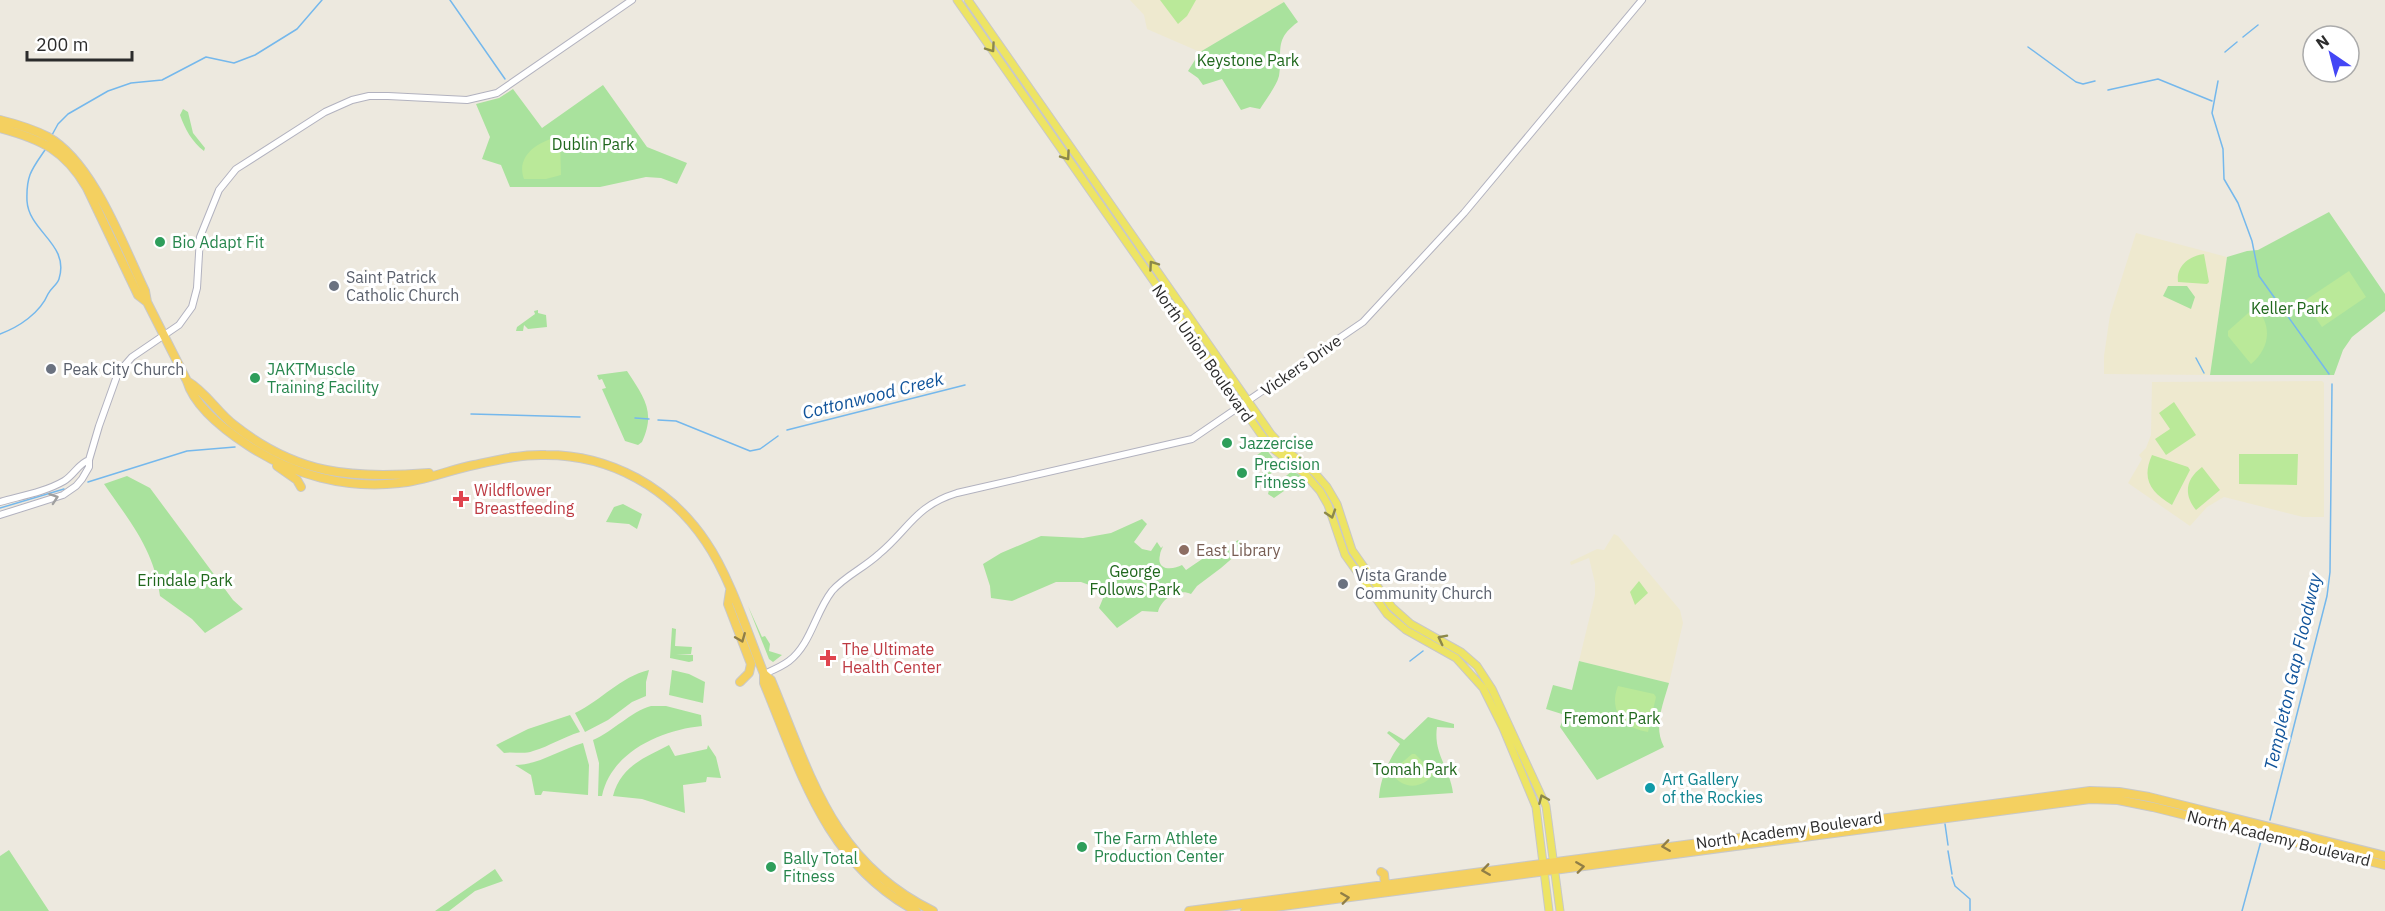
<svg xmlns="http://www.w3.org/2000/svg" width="2385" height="911" font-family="'IBM Plex Sans',sans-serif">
  <rect width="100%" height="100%" fill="#ede9df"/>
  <!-- education -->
  <path fill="#eee9cf" d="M1130,0h153l1,2 -84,50 -53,-23 -3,-14z
    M2136,233l91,24 -17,118 -106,-1v-18l6,-41z
    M2322,381l2,2v134h-21l-79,-20 -17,10 -17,19 -62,-43 14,-24 -3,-4 7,-7 5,-13 1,-53z
    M1614,534l4,2 62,74 3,13 -14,60 -90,-22 16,-66v-12l-6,-25 -18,7 -1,-3 27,-13 7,1z"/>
  <!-- green -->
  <path fill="#a9e29d" d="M1284,2l14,20c-25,18 -15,29 -19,54 -3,11 -13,23 -19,33l-10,-2 -9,3 -19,-31 -19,6 -5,-7 -10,-7 12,-19z
    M603,85l44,62 40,16 -10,21 -16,-6 -15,-1 -46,10h-90l-9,-22 -19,-6 8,-22 -14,-33 23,-6 14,-9 29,39z
    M183,109l5,3 5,21 12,15 -1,3c-12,-9 -19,-22 -24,-36z
    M2329,212l56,82v17l-33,26 -9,13 -9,25h-124l17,-118 20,-6 11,-1z
    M2168,286h19l8,11 -4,12 -28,-13z
    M538,310v3l8,2 1,12 -19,2 -4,-4 -1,6h-7l1,-4 18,-13 -1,-3z
    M627,371c17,26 29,41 15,71l-4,3 -13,-4 -23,-52 4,-1 -4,-9 -3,1 -2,-5z
    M1266,449l14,18 -21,15 -4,-5 2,-2 2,2 5,-3 -2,-2 3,-6 -5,-3 2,-2 -5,-6z
    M1292,471l10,5 -1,3 -27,19 -6,-4 1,-4z
    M127,476l23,12 83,112 10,9 -38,24 -13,-14 -32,-23c-6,-47 -30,-74 -56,-112z
    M623,504l19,10 -5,15 -8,-5 -23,-2 8,-15z
    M1142,519l5,5 -13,18 8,7 9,2 6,-9 4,6 2,-2c-1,3 -3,6 -3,9 -4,16 13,15 22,10l4,5 25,-17 3,4 24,-17 6,8 -23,20 -24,18 -6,8c-13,-6 -30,5 -33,18l-16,-1 -25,17 -18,-20 7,-17 -25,-9h-25l-44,19 -21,-3 -1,-12 -7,-22 18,-11 40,-17 42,2 28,-5z
    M748,606l14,31 3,-1 5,8 -1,7 13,4 -9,7 -4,-3z
    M672,628l4,1 -1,17 17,1 -1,7h-15l17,1v6l-4,1 -19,-4z
    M1579,661l90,22c-6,22 -16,43 -5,64l-67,33 -37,-53 5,-12 -19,-6 7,-24 19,5z
    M649,670l-3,12v14l-14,6 -24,18 -23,12 -10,-19c27,-13 45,-36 74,-43z
    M672,670l17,4 16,8 -2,21 -34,-8z
    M651,706h15l35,9 1,11c-41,4 -91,26 -100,70h-4l1,-33 -6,-23c21,-9 37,-28 58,-34z
    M570,715l10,17c-17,5 -30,14 -47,19 -10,4 -20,0 -29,2l-8,-8 32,-16z
    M1428,717l26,7v4l-17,-1c-4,27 13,41 16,66l-74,5c1,-19 10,-39 21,-54l-13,-11 2,-2 15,9z
    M583,743l6,22 -1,30 -45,-4 -2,4h-6l-4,-20 -16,-10c24,0 46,-16 68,-22z
    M669,745l6,11 32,-7 1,-4 8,12 5,21 -14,-1 -1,5 -23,3 2,28 -43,-14 -29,-3c8,-30 31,-38 56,-51z
    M9,850l40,61h-49v-55z
    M495,869l8,12 -28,10 -26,20h-14z"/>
  <!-- pitch -->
  <path fill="#bae999" d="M1160,0h36l-9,16 -9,8z
    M560,137l1,38 -15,4h-22c-9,-24 16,-39 36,-42z
    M2204,254l5,28 -2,2 -29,-2c-2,-16 11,-26 26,-28z
    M2349,271l17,26 -44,30 -18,-26z
    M2255,307c18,18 15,41 -4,57l-23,-28v-5z
    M2174,402l22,33 -30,20 -11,-16 15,-10 -11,-16z
    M2239,454h59l-1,31 -58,-1z
    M2152,455l36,12 2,3 -18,35c-21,-13 -31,-25 -20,-50z
    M2202,467l18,23 -24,20c-13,-16 -10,-31 6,-43z
    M1639,581l9,12 -13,12 -5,-13z
    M1618,686l36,8 2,3 -8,35c-24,-4 -40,-21 -30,-46z
    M1412,754h3l19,19c-11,17 -33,17 -43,-1z"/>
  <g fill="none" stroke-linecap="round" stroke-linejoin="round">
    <!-- stream -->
    <path stroke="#75b8ec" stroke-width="1.5" d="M450,0l55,79
      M2243,37l15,-12
      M2028,47l48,35 7,2 12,-3
      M2225,52l12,-10
      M2218,81l-6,32 11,36 1,30 14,24 14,38 7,35 70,98
      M2108,90l50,-11 54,22
      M52,135l6,-11 10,-10 40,-23 23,-8 31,-3 44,-23 28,6 21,-8 42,-26 25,-29
      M0,334c19,-7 40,-21 48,-40 3,-6 9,-9 11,-15 11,-35 -30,-47 -32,-78 -1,-26 5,-32 18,-51
      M2196,358l8,15
      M471,414l109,3
      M635,418l14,1
      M658,420l18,1 74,30 10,-2 18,-13
      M787,430l178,-45
      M88,482l99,-31 48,-4
      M0,508l64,-19
      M1410,661l13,-10
      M2270,820l57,-224 3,-24 2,-188
      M1945,824l3,21
      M1948,851l4,23
      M1952,877l3,9 15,13v12
      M2242,911l19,-70"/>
    <!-- secondary casing -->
    <g stroke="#b2b2bf" stroke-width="8">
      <path id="secondary" d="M0,502c21,-6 45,-10 64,-21 10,-6 15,-18 25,-21
        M0,515l63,-20 13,-9 6,-7 7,-12v-7l10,-34 19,-53 14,-16 47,-32 13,-18 5,-19 3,-51 19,-47 17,-21 89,-57 27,-12 17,-4h19l79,4 30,-7 135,-93
        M764,674c9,-4 17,-7 25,-13 22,-17 26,-48 43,-70 13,-15 32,-23 47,-37 30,-25 36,-48 78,-61l235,-54 171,-117 101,-109 178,-213"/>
    </g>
    <!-- primary casing -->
    <g stroke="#c8c8c8" stroke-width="9">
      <path id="primary" d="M957,0l303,433 12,15 33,26 15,17 8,14 17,50 42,59 19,16 50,28 27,30 20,40 33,79 13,104
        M968,0l303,434 15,16 28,22 13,15 10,17 15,46 40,57 19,17 50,28 16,14 15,23 54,117 14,105"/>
    </g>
    <!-- trunk casing -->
    <g stroke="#c8c8c8" stroke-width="10">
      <path id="trunk" d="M0,120c16,4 33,9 48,17 45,25 75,108 97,154l2,11 40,79c8,27 39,50 62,65 44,29 97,43 150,37 25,-2 50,-13 75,-18 23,-5 48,-11 72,-10 65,0 124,33 160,87 24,35 42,92 58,132v9c37,89 61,179 152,228
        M0,128c41,11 65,22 87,60l51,107 9,7
        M187,381c19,11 30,31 47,44 63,50 118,54 195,48
        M277,466l20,14 4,7
        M730,591l-2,13 23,60 -2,9 -9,9
        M764,674l7,6c40,96 61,182 162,231
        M1381,872l3,2 1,10
        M1189,911l901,-120 29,1 30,5 236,59
        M1245,911l845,-112 28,1 35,7 232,58"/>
    </g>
    <!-- secondary -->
    <use href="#secondary" stroke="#fff" stroke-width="6"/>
    <!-- primary -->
    <use href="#primary" stroke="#ede464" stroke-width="7"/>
    <!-- trunk -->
    <use href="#trunk" stroke="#f4d060" stroke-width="8"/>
  </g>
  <!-- one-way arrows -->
  <defs><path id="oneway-chevron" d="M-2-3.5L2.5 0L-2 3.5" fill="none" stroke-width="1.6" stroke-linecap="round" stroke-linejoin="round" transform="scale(1.5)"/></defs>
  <g stroke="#8c8848">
    <use href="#oneway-chevron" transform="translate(991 48) rotate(55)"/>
    <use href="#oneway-chevron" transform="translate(1066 156) rotate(55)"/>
    <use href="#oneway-chevron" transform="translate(1153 265) rotate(-125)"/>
    <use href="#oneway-chevron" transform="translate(1331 514) rotate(72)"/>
    <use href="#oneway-chevron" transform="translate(1442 639) rotate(-153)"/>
    <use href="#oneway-chevron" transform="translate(1543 799) rotate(-113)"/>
  </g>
  <use stroke="#a0a0a0" href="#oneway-chevron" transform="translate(54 498) rotate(-19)"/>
  <g stroke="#907e46">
    <use href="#oneway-chevron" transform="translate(741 638) rotate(68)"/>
    <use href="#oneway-chevron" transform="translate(1666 846) rotate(172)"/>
    <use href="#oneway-chevron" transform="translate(1580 867) rotate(-8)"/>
    <use href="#oneway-chevron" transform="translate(1486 870) rotate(172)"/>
    <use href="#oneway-chevron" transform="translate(1345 898) rotate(-8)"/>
  </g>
  <!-- markers -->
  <g fill="#2e9e5b" stroke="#fff" stroke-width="2">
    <circle cx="160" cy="242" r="6"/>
    <circle cx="255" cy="378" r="6"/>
    <circle cx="1227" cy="443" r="6"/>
    <circle cx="1242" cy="473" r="6"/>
    <circle cx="1082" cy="847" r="6"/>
    <circle cx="771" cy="867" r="6"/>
  </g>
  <g fill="#6b7280" stroke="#fff" stroke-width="2">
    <circle cx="334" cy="286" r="6"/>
    <circle cx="51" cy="369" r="6"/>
    <circle cx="1343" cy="584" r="6"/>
  </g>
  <g fill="#e0444e" stroke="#fff" stroke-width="2">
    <path d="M458 490h6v6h6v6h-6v6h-6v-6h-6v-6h6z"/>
    <path d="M825 649h6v6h6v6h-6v6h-6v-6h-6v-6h6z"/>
  </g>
  <circle fill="#8d6e63" stroke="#fff" stroke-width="2" cx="1184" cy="550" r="6"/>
  <circle fill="#0f9aa8" stroke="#fff" stroke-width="2" cx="1650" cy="788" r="6"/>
  <g text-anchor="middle" stroke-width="6" stroke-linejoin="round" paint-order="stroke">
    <!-- park labels -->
    <g font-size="16" fill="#20681d" stroke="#fff">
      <text x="1248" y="66">Keystone Park</text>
      <text x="593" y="150">Dublin Park</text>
      <text x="2290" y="314">Keller Park</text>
      <text x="1135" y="577">George<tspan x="1135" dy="18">Follows Park</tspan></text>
      <text x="185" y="586">Erindale Park</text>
      <text x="1612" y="724">Fremont Park</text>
      <text x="1415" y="775">Tomah Park</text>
    </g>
    <!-- leisure labels -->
    <g font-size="16" fill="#27864d" stroke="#fff" text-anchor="start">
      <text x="172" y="248">Bio Adapt Fit</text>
      <text x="267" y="375">JAKTMuscle<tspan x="267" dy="18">Training Facility</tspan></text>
      <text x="1239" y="449">Jazzercise</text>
      <text x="1254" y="470">Precision<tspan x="1254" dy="18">Fitness</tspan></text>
      <text x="1094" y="844">The Farm Athlete<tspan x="1094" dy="18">Production Center</tspan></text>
      <text x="783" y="864">Bally Total<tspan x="783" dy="18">Fitness</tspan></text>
    </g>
    <!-- worship labels -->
    <g font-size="16" fill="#5b616d" stroke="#fff" text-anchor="start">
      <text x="346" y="283">Saint Patrick<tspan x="346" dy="18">Catholic Church</tspan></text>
      <text x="63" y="375">Peak City Church</text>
      <text x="1355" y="581">Vista Grande<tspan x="1355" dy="18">Community Church</tspan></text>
    </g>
    <!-- street labels -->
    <g font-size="16" fill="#2c2c2c" stroke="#fff">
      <text transform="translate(1203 353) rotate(55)" y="6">North Union Boulevard</text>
      <text transform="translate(1301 365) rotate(-35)" y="6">Vickers Drive</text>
      <text transform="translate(1789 830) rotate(-8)" y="6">North Academy Boulevard</text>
      <text transform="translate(2279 838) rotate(14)" y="6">North Academy Boulevard</text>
    </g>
    <!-- health labels -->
    <g font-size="16" fill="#be3a42" stroke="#fff" text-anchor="start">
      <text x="474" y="496">Wildflower<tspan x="474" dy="18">Breastfeeding</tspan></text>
      <text x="842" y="655">The Ultimate<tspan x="842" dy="18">Health Center</tspan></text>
    </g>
    <!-- education labels -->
    <g font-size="16" fill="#785e54" stroke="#fff" text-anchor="start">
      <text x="1196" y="556">East Library</text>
    </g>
    <!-- culture labels -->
    <g font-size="16" fill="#0d838f" stroke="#fff" text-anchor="start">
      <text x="1662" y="785">Art Gallery<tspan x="1662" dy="18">of the Rockies</tspan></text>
    </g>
    <!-- water labels -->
    <g font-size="18" font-style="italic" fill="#11549b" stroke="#fff">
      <text transform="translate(873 396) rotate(-14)" y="6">Cottonwood Creek</text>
      <text transform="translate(2293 672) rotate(-77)" y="6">Templeton Gap Floodway</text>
    </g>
  </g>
  <!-- north arrow -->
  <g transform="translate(2331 54) rotate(325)"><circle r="28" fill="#ffffff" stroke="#ababab" stroke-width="1.5"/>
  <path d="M0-4.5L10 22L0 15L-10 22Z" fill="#4447f5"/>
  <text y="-9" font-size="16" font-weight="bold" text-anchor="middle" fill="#2c2c2c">N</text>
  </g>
  <!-- scale -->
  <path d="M27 51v9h105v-9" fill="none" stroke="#2c2c2c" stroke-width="3"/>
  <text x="36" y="51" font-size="18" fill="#2c2c2c" stroke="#ffffff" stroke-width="4.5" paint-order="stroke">200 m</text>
</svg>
